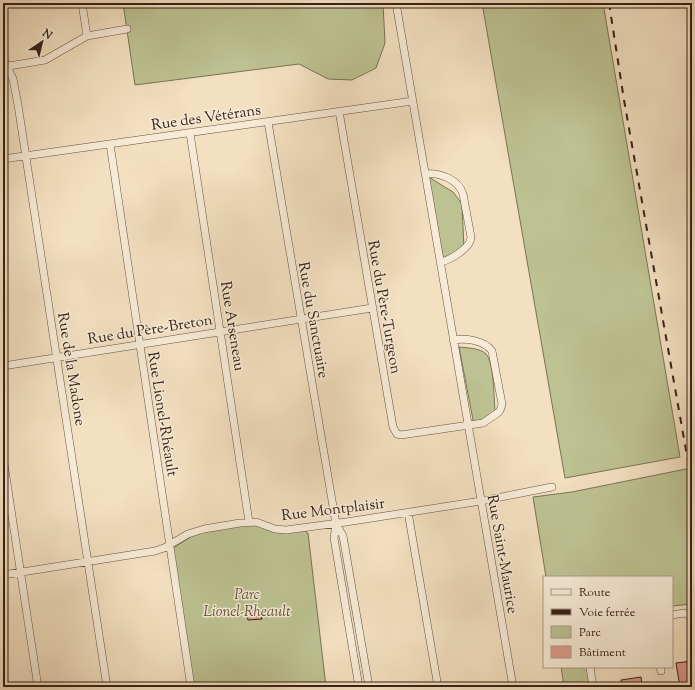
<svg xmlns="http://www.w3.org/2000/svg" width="695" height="690" font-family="'Sorts Mill Goudy',serif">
  <rect width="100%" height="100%" fill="#f3e0c1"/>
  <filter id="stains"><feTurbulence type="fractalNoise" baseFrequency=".005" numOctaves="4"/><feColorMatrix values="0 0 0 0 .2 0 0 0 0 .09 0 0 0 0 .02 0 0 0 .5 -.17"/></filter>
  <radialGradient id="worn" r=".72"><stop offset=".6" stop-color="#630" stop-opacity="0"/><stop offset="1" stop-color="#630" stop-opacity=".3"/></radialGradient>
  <!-- green -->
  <path fill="#bdc292" stroke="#7a7254" d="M123,3h260l2,40 -9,25 -24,12 -24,-1 -29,-15 -164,21z
    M482,3h121l77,454 -115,21z
    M427,176l26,16 9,12 2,45 -20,13z
    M459,347c9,1 21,1 27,7 8,8 8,45 9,58l-21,13z
    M691,468l1,136 -20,2v-29h-126l-13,-80 39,-5z
    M249,523l53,6 6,4 18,154h-134l-19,-139 24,-15z
    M561,667h33l-2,20 -28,-1z"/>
  <!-- building -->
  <path fill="#dd9b8c" stroke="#362115" d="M259,609l3,10 -14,1 -3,-10z
    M692,661v26h-12l-4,-24z
    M641,677l1,10h-20l-1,-7z"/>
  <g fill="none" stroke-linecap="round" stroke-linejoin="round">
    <!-- minor casing -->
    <g stroke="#655140" stroke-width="8">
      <path id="minor" d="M82,3l5,33
        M396,3l117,684
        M3,58l10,21 5,26 89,582
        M3,67l42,-7 42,-24 40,-7
        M339,111l54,316 4,7 4,1 82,-12 16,-11 2,-4 1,-4 -10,-53c-8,-11 -26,-13 -39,-11
        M268,122l68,402 -2,14 25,149
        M190,133l59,389
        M110,144l81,543
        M3,159l410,-58
        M426,174c14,-2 33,6 37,20l8,43c0,11 -21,23 -30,25
        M3,366l369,-58
        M3,457l35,230
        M408,512l30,175
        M336,524l7,12 26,151
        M3,575l152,-24 9,-3 24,-14 16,-5 36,-6 16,-1 19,7 11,1 60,-8 135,-21 71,-14
        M672,615l12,-2 8,3
        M590,667l3,20
        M660,667l1,4"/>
    </g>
    <!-- minor -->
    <use href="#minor" stroke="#f7ebd7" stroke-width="7"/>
    <!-- rail -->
    <path stroke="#362115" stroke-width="2" stroke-dasharray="7 7" stroke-linecap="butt" d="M609,3l15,97 68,384"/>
  </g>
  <g text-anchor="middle" stroke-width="3" stroke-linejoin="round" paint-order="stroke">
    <!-- street labels -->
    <g font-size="15" fill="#362115" stroke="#f7ebd7">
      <text transform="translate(206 117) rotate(-8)" y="5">Rue des Vétérans</text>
      <text transform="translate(385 307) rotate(80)" y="5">Rue du Père-Turgeon</text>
      <text transform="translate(314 320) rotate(80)" y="5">Rue du Sanctuaire</text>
      <text transform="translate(233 326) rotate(81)" y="5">Rue Arseneau</text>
      <text transform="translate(150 329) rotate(-9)" y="5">Rue du Père-Breton</text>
      <text transform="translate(72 369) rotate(81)" y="5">Rue de la Madone</text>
      <text transform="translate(163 414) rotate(81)" y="5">Rue Lionel-Rhéault</text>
      <text transform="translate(333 509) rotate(-7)" y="5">Rue Montplaisir</text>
      <text transform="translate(503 554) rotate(80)" y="5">Rue Saint-Maurice</text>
    </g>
    <!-- park labels -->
    <g font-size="15" font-style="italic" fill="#5e513a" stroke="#f7ebd7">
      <text x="247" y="599">Parc<tspan x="247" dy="17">Lionel-Rheault</tspan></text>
    </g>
  </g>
  <!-- margin -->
  <rect width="695" height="690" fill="none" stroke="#f3e0c1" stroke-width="16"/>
  <rect x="4" y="4" width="687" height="682" fill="none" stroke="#362115" stroke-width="2"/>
  <rect x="8" y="8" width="679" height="674" fill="none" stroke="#362115"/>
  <!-- legend -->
  <rect x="543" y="576" width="130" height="92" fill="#f7ebd7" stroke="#aa9a89"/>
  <rect x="551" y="589" width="20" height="6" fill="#f7ebd7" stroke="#aa9a89"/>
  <text x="579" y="596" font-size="12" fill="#362115">Route</text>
  <rect x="551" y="609" width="20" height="6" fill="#362115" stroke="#aa9a89"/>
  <text x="579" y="616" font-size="12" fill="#362115">Voie ferrée</text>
  <rect x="551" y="626" width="20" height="12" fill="#bdc292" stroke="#aa9a89"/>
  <text x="579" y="636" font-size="12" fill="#362115">Parc</text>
  <rect x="551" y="646" width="20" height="12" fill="#dd9b8c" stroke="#aa9a89"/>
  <text x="579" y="656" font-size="12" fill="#362115">Bâtiment</text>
  <!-- north arrow -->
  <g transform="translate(42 42) rotate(35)" stroke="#f7ebd7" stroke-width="3" paint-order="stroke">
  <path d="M0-3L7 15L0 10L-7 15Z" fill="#362115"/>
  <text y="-6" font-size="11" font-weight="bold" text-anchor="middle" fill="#362115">N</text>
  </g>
  <rect width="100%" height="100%" filter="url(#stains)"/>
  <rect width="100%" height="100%" fill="url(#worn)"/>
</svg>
